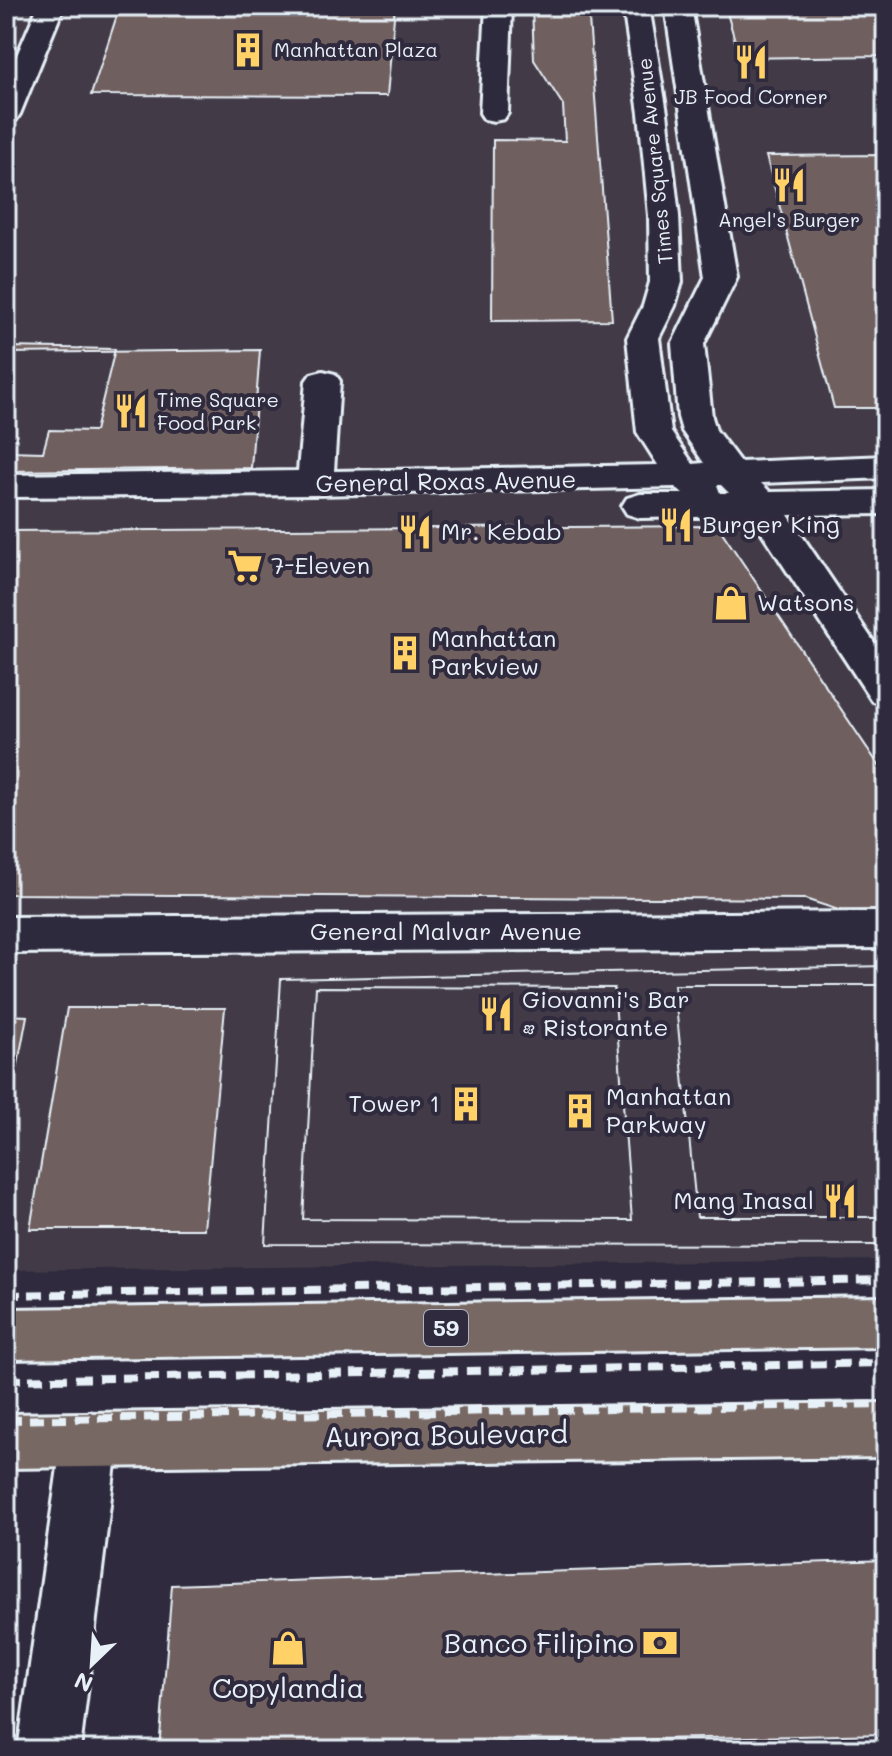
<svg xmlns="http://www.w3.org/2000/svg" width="892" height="1756" font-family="Mali,sans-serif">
  <rect width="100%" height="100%" fill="#2f2a3d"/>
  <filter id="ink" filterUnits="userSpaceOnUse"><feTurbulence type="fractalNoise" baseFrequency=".0125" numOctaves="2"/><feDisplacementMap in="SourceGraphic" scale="16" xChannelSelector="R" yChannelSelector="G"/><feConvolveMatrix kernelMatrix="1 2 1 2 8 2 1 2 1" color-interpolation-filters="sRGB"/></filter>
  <g filter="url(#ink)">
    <!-- built -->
    <path fill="#423a47" d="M6,6h880v1254l-880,10z"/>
    <!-- building -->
    <path fill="#705e5e" stroke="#e8f1f8" stroke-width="2" fill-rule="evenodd" d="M120,6h275l-8,90 -296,-1z
      M532,6h56l24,314 -120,1 1,-181 72,1 -2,-36 -29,-45z
      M725,6h161v50l-146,2z
      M886,155v253h-52l-68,-252z
      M6,347l109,2 -20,82 -46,-1 -6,22 -37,-1z
      M260,350l-9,118 -245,3v-118z
      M718,526l168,250v140l-23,2 -58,-19 -799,-5v-363z
      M886,966v19h-212l23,232h189v28l-621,-1 16,-265zM316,987l298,1 18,232 -329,-1z
      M886,966v279l-621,-1 16,-265z
      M674,985h212v232h-189z
      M316,987l298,1 18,232 -329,-1z
      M67,1008h158l-21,221h-174z
      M6,1015l21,1 -21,112z
      M886,1560v174l-727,16 13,-165z"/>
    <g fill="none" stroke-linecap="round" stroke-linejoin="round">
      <!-- minor casing -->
      <g stroke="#e8f1f8" stroke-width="6">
        <path id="minor" d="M38,6h26l-44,108 -4,6 -10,2v-41z
          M486,6h26l-4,107 -4,6 -10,2 -10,-2 -4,-6z
          M623,6h26l18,107 12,103 3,66 -7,24 -16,32 12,94 22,32 11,-1 -22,-32 -4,-14 -6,-73 33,-67 -40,-271h26l46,271 -33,67 8,73 4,13 24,32 146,-6v22l-125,5 9,9 116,-2v24l-98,1 98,145v45l-14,-4 -121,-185 -111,2 -13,-4 -5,-8 5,-8 13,-4h43l-8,-7 -360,8 -309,2v-22l292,-4 8,-90 5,-7 12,-3 12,3 5,7 -6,90 324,-6 -21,-33 -10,-94 16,-32 7,-24 -1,-66 -10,-103zM717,485h4l8,8h-9z
          M886,912v36l-880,5v-36z
          M90,1412l20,8 8,19 -38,311h-62l44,-311 8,-19z"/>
      </g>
      <!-- major casing -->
      <g stroke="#e8f1f8" stroke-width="6">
        <path id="major" d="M886,1297v50l-880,12v-50z
          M886,1403v54l-880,11v-54z"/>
      </g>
      <!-- minor -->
      <use href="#minor" fill="#2f2a3d" fill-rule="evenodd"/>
      <!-- major -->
      <use href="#major" fill="#776864" fill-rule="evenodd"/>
      <!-- rail -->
      <path stroke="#e8f1f8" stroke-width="8" stroke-dasharray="15 8" stroke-linecap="butt" d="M6,1295l880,-15
        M6,1380l880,-17
        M6,1420l880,-16"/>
    </g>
  </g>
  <!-- icons -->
  <defs>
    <g id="building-bare" transform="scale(2.76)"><path d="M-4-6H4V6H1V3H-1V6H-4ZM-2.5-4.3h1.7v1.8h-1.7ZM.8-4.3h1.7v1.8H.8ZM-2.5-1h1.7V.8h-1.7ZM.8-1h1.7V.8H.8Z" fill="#ffd166" stroke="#2f2a3d" stroke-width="2.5" paint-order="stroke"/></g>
    <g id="restaurant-bare" transform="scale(2.76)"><path d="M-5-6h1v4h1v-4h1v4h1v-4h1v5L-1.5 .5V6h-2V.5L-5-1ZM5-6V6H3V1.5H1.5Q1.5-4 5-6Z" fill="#ffd166" stroke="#2f2a3d" stroke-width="2.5" paint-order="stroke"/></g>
    <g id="supermarket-bare" transform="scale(2.76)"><path d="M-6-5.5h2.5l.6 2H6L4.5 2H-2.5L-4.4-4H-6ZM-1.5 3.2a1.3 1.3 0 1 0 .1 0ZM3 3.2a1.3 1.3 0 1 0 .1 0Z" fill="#ffd166" stroke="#2f2a3d" stroke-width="2.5" paint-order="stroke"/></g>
    <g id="shop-bare" transform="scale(2.76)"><path d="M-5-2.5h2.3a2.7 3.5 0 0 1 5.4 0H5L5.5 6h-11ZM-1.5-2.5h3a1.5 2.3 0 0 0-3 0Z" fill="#ffd166" stroke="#2f2a3d" stroke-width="2.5" paint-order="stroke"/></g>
    <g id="bank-bare" transform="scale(2.76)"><path d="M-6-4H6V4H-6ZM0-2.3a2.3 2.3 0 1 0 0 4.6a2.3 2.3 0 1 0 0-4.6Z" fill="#ffd166" stroke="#2f2a3d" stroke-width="2.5" paint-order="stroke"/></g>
  </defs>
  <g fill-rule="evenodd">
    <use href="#building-bare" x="248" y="50"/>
    <use href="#restaurant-bare" x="751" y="62"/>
    <use href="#restaurant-bare" x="789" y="185"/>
    <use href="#restaurant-bare" x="131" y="411"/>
    <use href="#restaurant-bare" x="676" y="525"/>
    <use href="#restaurant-bare" x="415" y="532"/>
    <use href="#supermarket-bare" x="245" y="566"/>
    <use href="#shop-bare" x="731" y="603"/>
    <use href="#building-bare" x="405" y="653"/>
    <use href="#restaurant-bare" x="496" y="1014"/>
    <use href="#building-bare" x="466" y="1104"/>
    <use href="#building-bare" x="580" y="1111"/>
    <use href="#restaurant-bare" x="840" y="1201"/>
    <use href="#bank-bare" x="660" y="1643"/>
    <use href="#shop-bare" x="288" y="1648"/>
  </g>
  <g text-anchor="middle" stroke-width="8" stroke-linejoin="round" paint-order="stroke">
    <!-- far-poi labels -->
    <g font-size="20" fill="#e8f1f8" stroke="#2f2a3d" text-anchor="start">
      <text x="274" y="57">Manhattan Plaza</text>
      <text x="751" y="104" text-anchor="middle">JB Food Corner</text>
      <text x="789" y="227" text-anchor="middle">Angel's Burger</text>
      <text x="157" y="407">Time Square<tspan x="157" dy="23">Food Park</tspan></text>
    </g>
    <!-- far-street labels -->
    <g font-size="20" fill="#e8f1f8" stroke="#2f2a3d">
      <text transform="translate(655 161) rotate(-96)" y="7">Times Square Avenue</text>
    </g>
    <!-- shield labels -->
    <rect fill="#2f2a3d" stroke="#b0b5c0" stroke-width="2" x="424" y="1310" width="44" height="36" rx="6"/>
    <g font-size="22" font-weight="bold" fill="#e8f1f8">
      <text x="446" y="1336">59</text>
    </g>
    <!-- street labels -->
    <g font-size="24" fill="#e8f1f8" stroke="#2f2a3d">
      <text transform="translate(446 482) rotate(-1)" y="8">General Roxas Avenue</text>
      <text x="446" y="940">General Malvar Avenue</text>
    </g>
    <!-- poi labels -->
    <g font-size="24" fill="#e8f1f8" stroke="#2f2a3d" text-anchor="start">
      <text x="702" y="533">Burger King</text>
      <text x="441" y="540">Mr. Kebab</text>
      <text x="271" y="574">7-Eleven</text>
      <text x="757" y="611">Watsons</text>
      <text x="431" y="647">Manhattan<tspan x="431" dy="28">Parkview</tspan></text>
      <text x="522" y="1008">Giovanni's Bar<tspan x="522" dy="28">• Ristorante</tspan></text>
      <text x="606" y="1105">Manhattan<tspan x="606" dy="28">Parkway</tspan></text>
      <text x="440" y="1112" text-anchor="end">Tower 1</text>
      <text x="814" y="1209" text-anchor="end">Mang Inasal</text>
    </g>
    <!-- near-street labels -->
    <g font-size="28" fill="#e8f1f8" stroke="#2f2a3d">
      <text transform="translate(446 1435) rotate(-1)" y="10">Aurora Boulevard</text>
    </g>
    <!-- near-poi labels -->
    <g font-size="28" fill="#e8f1f8" stroke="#2f2a3d" text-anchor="end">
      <text x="634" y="1653">Banco Filipino</text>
      <text x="288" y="1698" text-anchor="middle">Copylandia</text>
    </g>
  </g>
  <!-- margin -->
  <rect width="892" height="1756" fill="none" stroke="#2f2a3d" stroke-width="32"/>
  <rect x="16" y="16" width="860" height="1724" fill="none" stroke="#e8f1f8" stroke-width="3" filter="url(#ink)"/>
  <!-- north arrow -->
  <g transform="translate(92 1664) rotate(205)" stroke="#2f2a3d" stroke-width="6" paint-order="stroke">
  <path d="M0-6L14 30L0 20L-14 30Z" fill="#e8f1f8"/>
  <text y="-12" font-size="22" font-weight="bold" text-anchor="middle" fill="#e8f1f8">N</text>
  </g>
</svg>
